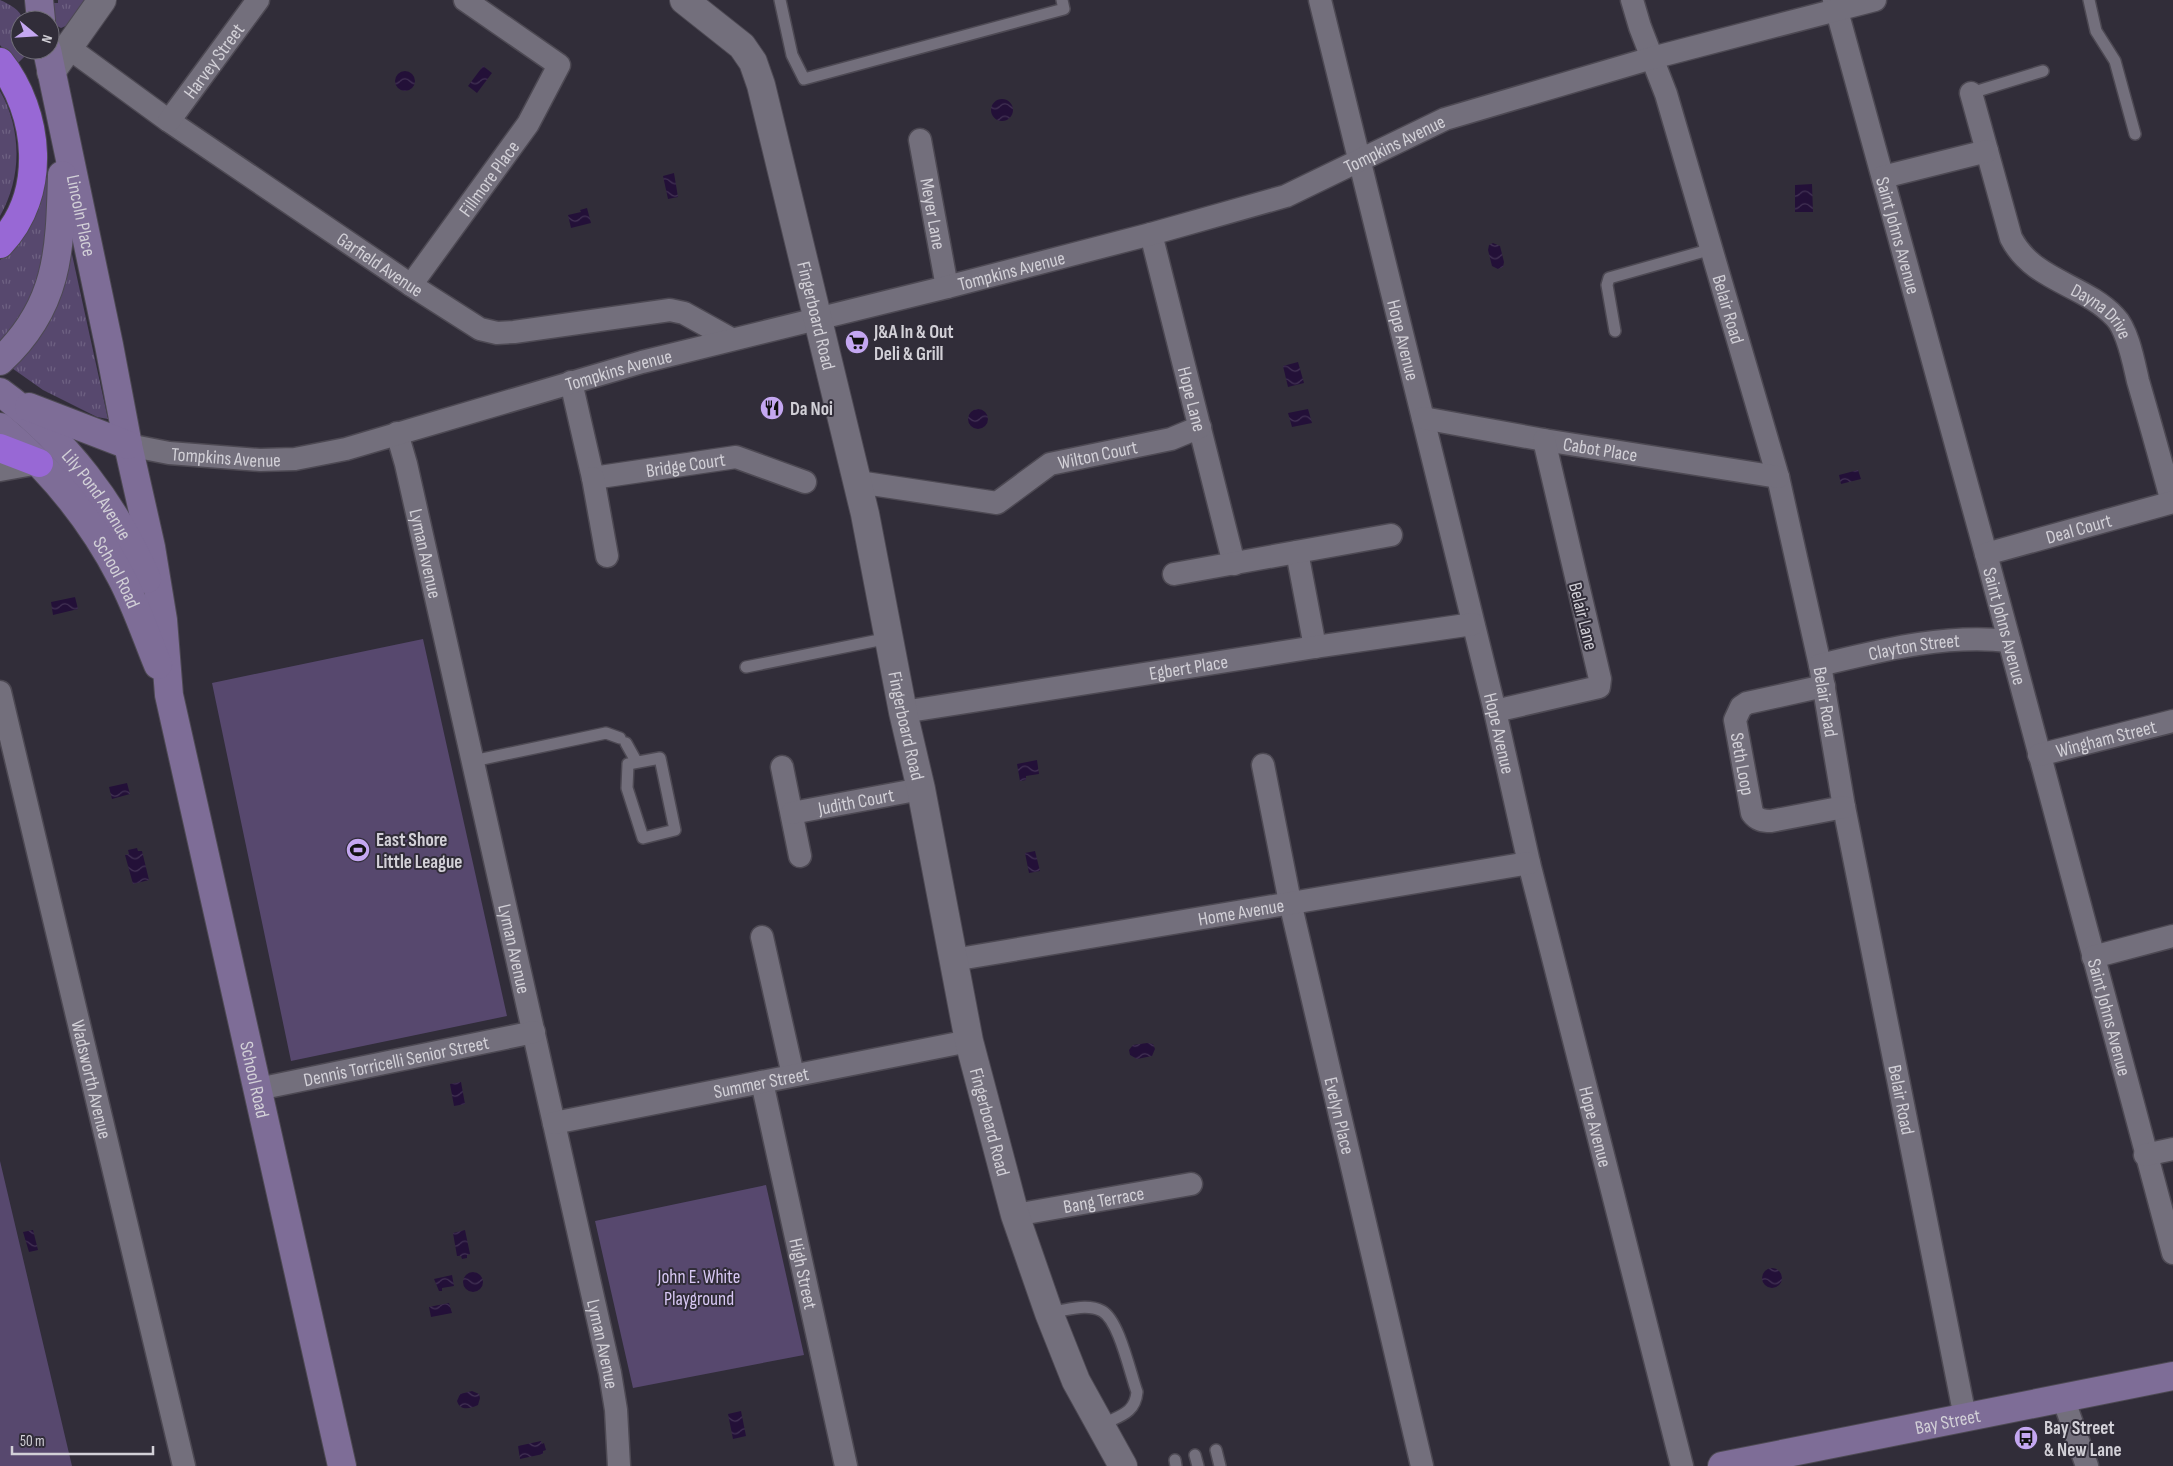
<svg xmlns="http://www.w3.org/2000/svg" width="2173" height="1466" font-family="'Sofia Sans Condensed',sans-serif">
  <defs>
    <pattern id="grass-tufts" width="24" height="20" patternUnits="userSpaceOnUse" patternTransform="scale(1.25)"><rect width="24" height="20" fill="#57486e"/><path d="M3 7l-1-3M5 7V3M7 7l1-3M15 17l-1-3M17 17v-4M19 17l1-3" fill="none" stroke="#6e6182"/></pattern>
    <pattern id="water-waves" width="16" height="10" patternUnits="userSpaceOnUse" patternTransform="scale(1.25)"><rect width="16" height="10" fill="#231038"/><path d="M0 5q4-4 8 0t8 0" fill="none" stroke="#423254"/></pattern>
  </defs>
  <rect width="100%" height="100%" fill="#312d39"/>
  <!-- grass -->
  <path fill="url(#grass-tufts)" d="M0,0c9,4 21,10 23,20h-3v30h8l1,2 -13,13 -16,-20z
    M58,0h28l-18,25 -7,3c-11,-5 -9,-14 -10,-25h7z
    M0,91c22,38 22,87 0,125z
    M43,177l7,1c-1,44 -3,90 -23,130 -7,14 -18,26 -27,39v-87l6,-6z
    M64,218l44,201 -11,-2 -54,-27 -34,-24z"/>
  <!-- green -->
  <path fill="#57486e" d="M423,639l84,377 -216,45 -79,-378z
    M0,1161l72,305h-72z
    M766,1185l38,170 -171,33 -38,-167z"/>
  <!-- water -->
  <path fill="url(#water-waves)" d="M483,66l9,7 -15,20 -9,-7z
    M395 81a10 10 0 1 1 20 0a10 10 0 1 1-20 0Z
    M991 110a11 11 0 1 1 22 0a11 11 0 1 1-22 0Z
    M674,173l4,24 -10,2 -5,-23z
    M1812,184l1,28h-18v-27z
    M587,208l4,15 -20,5 -3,-13 13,-3 -1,-2z
    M1493,243l7,3 4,16 -1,5 -5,2 -6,-3 -4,-16 1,-5z
    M1298,362l6,21 -16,4 -5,-21z
    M968 419a10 10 0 1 1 20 0a10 10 0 1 1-20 0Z
    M1308,409l4,14 -20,4 -4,-14z
    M1858,470l3,9 -20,5 -2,-9z
    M75,597l3,12 -25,6 -2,-13z
    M1037,760l2,14 -13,2v4l-6,1 -3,-17z
    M127,783l3,11 -18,5 -3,-12z
    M137,848l1,3h4l7,29 -16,4 -8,-29 4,-1 -1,-4z
    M1035,851l5,20 -11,2 -4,-20z
    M1147,1043l6,1 2,5 -3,7 -15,3 -7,-4 -1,-5 4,-5z
    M461,1082l4,22 -11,2 -4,-22z
    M33,1230l5,20 -9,2 -6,-20z
    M465,1230l5,24 -3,1v3l-5,1 -1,-3h-4l-4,-23z
    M1762 1278a10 10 0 1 1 20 0a10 10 0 1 1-20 0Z
    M463 1282a10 10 0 1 1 20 0a10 10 0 1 1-20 0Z
    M452,1275l2,11 -12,2v3h-3l-5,-12z
    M449,1303l3,10 -21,4 -2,-10z
    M472,1391l7,3 1,4 -2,7c-8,4 -18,6 -21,-4l3,-7z
    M741,1411l5,25 -13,3 -5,-25z
    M541,1441l1,3 2,-1 2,7 -3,1v3l-23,5 -2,-13z"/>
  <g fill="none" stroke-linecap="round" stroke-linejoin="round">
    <!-- service casing -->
    <g stroke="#4d4953" stroke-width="14">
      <path id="service" d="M780,0l12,55 12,24 260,-70 -2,-9
        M2089,0l7,31 19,30 20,73
        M1971,93l72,-22
        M1615,331l-8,-46 2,-7 103,-29
        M746,667l143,-29
        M626,743l10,18
        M660,758l15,72 -32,8 -16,-50 1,-24z
        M473,761l133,-28 14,5
        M1049,1313c16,-3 38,-10 53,-2 17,9 28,62 35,81 -2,23 -20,24 -37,34
        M1216,1450l4,16
        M1195,1455l3,11
        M1175,1460l1,6"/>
    </g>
    <!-- minor casing -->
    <g stroke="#4d4953" stroke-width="25">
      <g id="minor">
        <path id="s1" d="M1320,0l175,711 34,152 153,603"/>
        <path id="s2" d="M1632,0l8,27 26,67 112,383 42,188 24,142 121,610"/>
        <path id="s3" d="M1834,0l152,554 187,699"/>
        <path id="s4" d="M69,48l100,73 242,164 69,44 17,4 17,-1 156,-22 14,3 47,26"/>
        <path id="s5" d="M1971,93l40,145c22,43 73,46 104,79 13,13 19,47 23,64 12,41 23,81 34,121"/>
        <path id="s6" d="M169,121l89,-121"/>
        <path id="s7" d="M920,140l27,147"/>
        <path d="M1883,177l104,-26"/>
        <path id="s8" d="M1151,234l83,330"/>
        <path id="s9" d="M411,285l117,-161 31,-59 -94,-65"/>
        <path id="s10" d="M571,382l22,96 143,-21 69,25"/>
        <path id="s11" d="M1423,418l121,22 234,37"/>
        <path id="s12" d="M397,433l9,31 204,909 6,37 3,56"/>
        <path id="s13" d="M128,445l41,8 91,7 35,-1 51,-10 296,-87 305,-75 204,-53 135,-38 159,-77 207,-61 223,-58"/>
        <path d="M0,470l39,-7"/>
        <path d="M593,478l14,78"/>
        <path id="s14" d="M858,482l139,21 53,-39 121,-25 29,-12"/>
        <path d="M1297,552l18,95"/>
        <path id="s15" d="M1986,554l187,-52"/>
        <path d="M1174,574l217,-39"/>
        <path id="s16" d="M1820,665c63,-15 124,-31 189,-24"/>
        <path id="s17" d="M1824,686l-77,17 -6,4 -6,13 17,93c5,7 11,8 19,8l73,-14"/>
        <path id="s18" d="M0,692l184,774"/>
        <path d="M1495,711l104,-24 1,-8 -56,-239"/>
        <path id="s19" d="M903,712l412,-65 158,-23"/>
        <path id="s20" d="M2039,755l134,-34"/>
        <path id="s21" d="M1263,765l27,137 132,564"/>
        <path d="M782,767l18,89"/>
        <path id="s22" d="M792,813l129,-24"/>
        <path d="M762,937l31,138"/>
        <path d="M2093,957l80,-21"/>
        <path id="s23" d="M953,960l576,-97"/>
        <path id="s24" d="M762,1082l84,384"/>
        <path id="s25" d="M258,1089l276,-57"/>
        <path id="s26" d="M554,1123l415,-82"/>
        <path d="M2145,1155l28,-6"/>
        <path id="s27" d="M1015,1215l176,-31"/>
        <path d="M2063,1398l24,68"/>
      </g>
    </g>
    <!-- tertiary casing -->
    <g stroke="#4d4953" stroke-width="30">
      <g id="tertiary">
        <path id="s28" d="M684,0l58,46 11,16 8,23 104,429 38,198 18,77 48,252 46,174 34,98 27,68 47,85"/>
        <path d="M51,72l51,-72"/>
      </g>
    </g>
    <!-- secondary casing -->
    <g stroke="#4d4953" stroke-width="30">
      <g id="secondary">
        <path d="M39,0l2,20"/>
        <path id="s29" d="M47,50l62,295 19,100 23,102 12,73 6,75 173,771"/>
        <path d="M0,361c59,-54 60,-111 62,-186"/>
        <path id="s30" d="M0,392c65,47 115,113 147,187"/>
        <path d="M29,407l99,38"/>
        <path id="s31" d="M0,427c50,42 91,92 121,150 15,28 25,59 37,88"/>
        <path id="s32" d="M1722,1466l451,-90"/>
      </g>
    </g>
    <!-- motorway casing -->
    <g stroke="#4d4953" stroke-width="30">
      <path id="motorway" d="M0,62c40,51 48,132 0,182
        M0,448l39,15"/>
    </g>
    <!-- service -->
    <use href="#service" stroke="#736f7c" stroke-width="11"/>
    <!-- minor -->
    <use href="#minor" stroke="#736f7c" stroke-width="22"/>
    <!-- tertiary -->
    <use href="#tertiary" stroke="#736f7c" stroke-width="28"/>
    <!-- secondary -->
    <use href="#secondary" stroke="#7e6d97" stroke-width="28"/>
    <!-- motorway -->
    <use href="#motorway" stroke="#9868d5" stroke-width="28"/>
  </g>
  <!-- icons -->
  <defs>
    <g id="supermarket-disc" transform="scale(1.25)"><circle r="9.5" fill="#c4a7f1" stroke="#312d39"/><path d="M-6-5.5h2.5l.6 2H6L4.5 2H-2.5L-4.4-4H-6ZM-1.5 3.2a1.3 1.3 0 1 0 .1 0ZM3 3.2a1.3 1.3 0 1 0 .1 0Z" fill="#111"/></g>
    <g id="restaurant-disc" transform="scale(1.25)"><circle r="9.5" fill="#c4a7f1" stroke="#312d39"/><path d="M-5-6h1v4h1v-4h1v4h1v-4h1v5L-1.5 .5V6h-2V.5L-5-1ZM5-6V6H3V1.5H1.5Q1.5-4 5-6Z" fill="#111"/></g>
    <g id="stadium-disc" transform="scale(1.25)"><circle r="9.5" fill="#c4a7f1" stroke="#312d39"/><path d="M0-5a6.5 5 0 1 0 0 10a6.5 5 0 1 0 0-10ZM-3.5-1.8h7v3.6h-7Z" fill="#111"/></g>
    <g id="bus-disc" transform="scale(1.25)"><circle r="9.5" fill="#c4a7f1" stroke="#312d39"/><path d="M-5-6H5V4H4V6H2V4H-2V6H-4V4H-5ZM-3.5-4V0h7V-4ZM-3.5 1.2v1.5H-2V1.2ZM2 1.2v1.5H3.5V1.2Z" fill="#111"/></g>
  </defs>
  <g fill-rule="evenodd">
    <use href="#supermarket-disc" x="857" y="342"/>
    <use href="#restaurant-disc" x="772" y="408"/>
    <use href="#stadium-disc" x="358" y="850"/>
    <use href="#bus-disc" x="2026" y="1438"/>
  </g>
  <g text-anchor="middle" stroke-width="4" stroke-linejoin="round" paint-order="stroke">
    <!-- street labels -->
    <g font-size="19" fill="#d2d0d7" stroke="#312d39">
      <text dy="7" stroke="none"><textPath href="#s6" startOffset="75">Harvey Street</textPath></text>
      <text dy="7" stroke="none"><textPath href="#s13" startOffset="1314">Tompkins Avenue</textPath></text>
      <text dy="7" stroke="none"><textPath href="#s9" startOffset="132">Fillmore Place</textPath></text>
      <text dy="7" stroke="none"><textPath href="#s7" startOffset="75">Meyer Lane</textPath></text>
      <text dy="7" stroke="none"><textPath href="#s29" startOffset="169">Lincoln Place</textPath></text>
      <text dy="7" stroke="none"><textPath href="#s3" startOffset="244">Saint Johns Avenue</textPath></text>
      <text dy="7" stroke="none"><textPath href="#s4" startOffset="379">Garfield Avenue</textPath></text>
      <text dy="7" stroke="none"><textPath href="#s13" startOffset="909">Tompkins Avenue</textPath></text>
      <text dy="7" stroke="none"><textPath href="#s2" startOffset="324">Belair Road</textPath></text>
      <text dy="7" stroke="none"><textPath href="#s5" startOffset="269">Dayna Drive</textPath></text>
      <text dy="7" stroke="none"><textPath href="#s28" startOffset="355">Fingerboard Road</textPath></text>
      <text dy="7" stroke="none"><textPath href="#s1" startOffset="350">Hope Avenue</textPath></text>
      <text dy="7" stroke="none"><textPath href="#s13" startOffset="504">Tompkins Avenue</textPath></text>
      <text dy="7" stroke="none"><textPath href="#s8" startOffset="170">Hope Lane</textPath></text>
      <text dy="7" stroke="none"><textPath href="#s11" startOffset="180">Cabot Place</textPath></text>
      <text dy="7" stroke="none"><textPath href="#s14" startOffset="255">Wilton Court</textPath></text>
      <text dy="7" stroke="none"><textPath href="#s13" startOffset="99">Tompkins Avenue</textPath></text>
      <text dy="7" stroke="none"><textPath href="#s10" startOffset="192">Bridge Court</textPath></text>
      <text dy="7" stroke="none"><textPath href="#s30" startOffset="142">Lily Pond Avenue</textPath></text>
      <text dy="7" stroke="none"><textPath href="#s15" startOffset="96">Deal Court</textPath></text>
      <text dy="7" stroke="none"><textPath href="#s12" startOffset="124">Lyman Avenue</textPath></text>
      <text dy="7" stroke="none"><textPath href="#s31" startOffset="188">School Road</textPath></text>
      <text transform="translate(1584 616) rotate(76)" y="7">Belair Lane</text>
      <text dy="7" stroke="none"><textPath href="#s3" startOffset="649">Saint Johns Avenue</textPath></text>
      <text dy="7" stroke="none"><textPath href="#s16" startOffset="96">Clayton Street</textPath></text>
      <text dy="7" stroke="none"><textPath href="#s19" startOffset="289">Egbert Place</textPath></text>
      <text dy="7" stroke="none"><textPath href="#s2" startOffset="729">Belair Road</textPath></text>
      <text dy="7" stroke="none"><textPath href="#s28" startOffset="775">Fingerboard Road</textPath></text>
      <text dy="7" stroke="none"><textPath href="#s1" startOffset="755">Hope Avenue</textPath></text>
      <text dy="7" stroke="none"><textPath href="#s20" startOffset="69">Wingham Street</textPath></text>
      <text dy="7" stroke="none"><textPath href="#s17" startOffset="145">Seth Loop</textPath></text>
      <text dy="7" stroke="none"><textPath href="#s22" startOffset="65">Judith Court</textPath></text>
      <text dy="7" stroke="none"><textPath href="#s23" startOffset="292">Home Avenue</textPath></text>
      <text dy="7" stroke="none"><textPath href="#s12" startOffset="529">Lyman Avenue</textPath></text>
      <text dy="7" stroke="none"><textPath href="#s3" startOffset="1054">Saint Johns Avenue</textPath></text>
      <text dy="7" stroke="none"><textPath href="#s25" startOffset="141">Dennis Torricelli Senior Street</textPath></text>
      <text dy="7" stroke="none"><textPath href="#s18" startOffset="398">Wadsworth Avenue</textPath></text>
      <text dy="7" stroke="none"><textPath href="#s29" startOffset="1051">School Road</textPath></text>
      <text dy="7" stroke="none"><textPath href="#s26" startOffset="211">Summer Street</textPath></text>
      <text dy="7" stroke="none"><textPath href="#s2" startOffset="1134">Belair Road</textPath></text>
      <text dy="7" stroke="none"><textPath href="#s21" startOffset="359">Evelyn Place</textPath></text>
      <text dy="7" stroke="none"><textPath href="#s28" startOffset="1180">Fingerboard Road</textPath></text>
      <text dy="7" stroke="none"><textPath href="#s1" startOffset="1160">Hope Avenue</textPath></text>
      <text dy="7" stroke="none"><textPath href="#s27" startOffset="90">Bang Terrace</textPath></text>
      <text dy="7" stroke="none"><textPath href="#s24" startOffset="196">High Street</textPath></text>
      <text dy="7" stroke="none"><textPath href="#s12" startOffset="934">Lyman Avenue</textPath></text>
      <text dy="7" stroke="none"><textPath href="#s32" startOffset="230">Bay Street</textPath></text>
    </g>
    <!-- poi labels -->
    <g font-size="19" font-weight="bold" fill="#d2d0d7" stroke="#312d39" text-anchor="start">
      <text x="874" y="338">J&amp;A In &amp; Out<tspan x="874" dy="22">Deli &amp; Grill</tspan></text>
      <text x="790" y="415">Da Noi</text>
      <text x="376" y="846">East Shore<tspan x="376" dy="22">Little League</tspan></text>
      <text x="2044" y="1434">Bay Street<tspan x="2044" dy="22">&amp; New Lane</tspan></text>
    </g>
    <!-- park labels -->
    <g font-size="19" fill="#d8c8f4" stroke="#312d39">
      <text x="699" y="1283">John E. White<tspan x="699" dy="22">Playground</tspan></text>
    </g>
  </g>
  <!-- north arrow -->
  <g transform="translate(35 35) rotate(108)"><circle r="24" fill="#312d39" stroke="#716e78"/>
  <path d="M0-4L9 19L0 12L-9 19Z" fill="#c4a7f1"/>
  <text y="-8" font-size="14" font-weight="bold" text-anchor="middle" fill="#d2d0d7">N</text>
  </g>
  <!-- scale -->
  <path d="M12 1446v8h141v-8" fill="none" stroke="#d2d0d7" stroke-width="2.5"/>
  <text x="20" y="1446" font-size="15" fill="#d2d0d7" stroke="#312d39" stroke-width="4" paint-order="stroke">50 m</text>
</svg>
